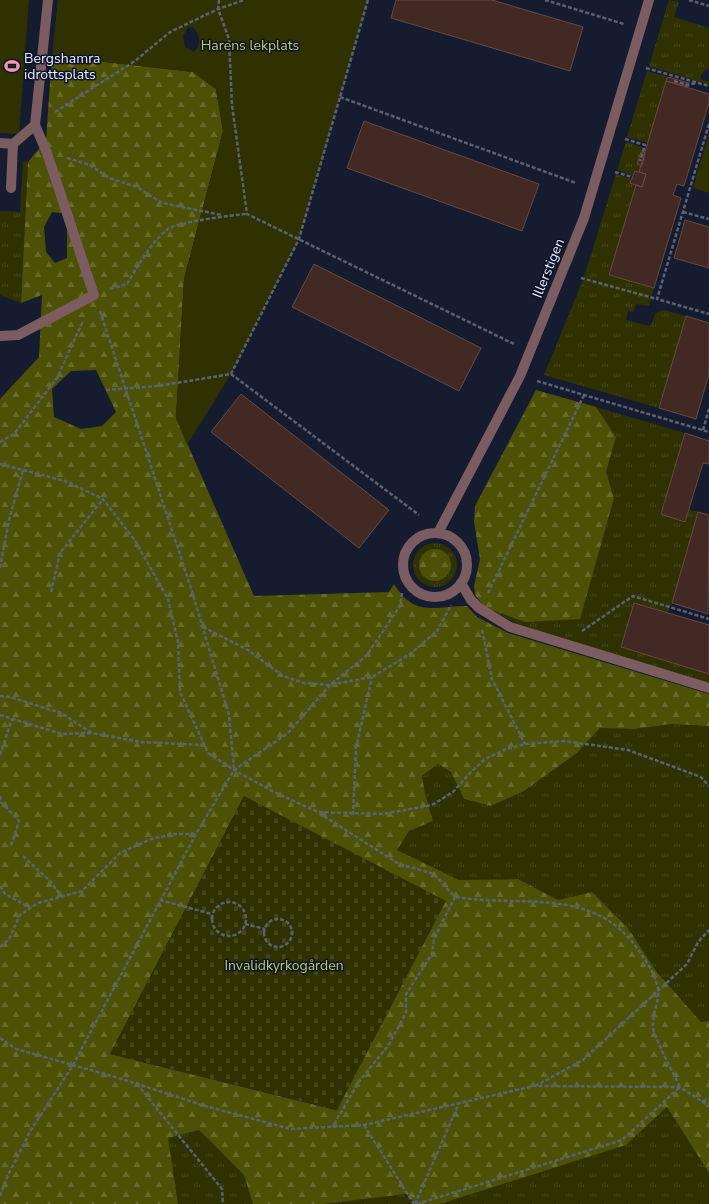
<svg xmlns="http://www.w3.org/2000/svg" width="709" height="1204" font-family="'Nunito Sans',sans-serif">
  <defs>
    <pattern id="grass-tufts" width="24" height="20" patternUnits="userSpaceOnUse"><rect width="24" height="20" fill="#2f3200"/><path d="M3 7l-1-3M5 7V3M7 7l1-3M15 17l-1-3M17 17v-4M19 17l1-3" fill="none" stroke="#43461a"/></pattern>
    <pattern id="forest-firs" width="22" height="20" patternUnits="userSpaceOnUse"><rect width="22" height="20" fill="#4c5106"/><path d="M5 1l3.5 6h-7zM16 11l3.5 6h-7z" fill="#666a2b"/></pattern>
    <pattern id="cemetery-stones" width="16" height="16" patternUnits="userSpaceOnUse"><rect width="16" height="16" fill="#2f3200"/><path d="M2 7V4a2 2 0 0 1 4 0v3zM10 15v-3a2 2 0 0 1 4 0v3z" fill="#43461a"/></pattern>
  </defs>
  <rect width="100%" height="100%" fill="#161c30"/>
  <!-- grass -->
  <path fill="url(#grass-tufts)" d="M669,0l10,2 -5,15 35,11v41l-5,2 -3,4v4l8,3v3l-60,-19z
    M647,71l21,6 -20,66 -21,-6z
    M626,142l17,5 -5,17 4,2 -3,6 -4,-1 -2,4 -16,-5z
    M23,161l5,1 -7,141 -21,-8v-84l20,1z
    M616,174l16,5 -1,4 5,2 -26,90 44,13 -5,18 -13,-2 -3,8 -5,-1 -2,9 24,6 6,-13 7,-3 23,6 -27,92 -115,-33 39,-95z
    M596,407l89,26 -24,81 24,7 3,-12 10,3 -26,91 -4,10 -34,-10 -13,44 88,27v9l-187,-57 -36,-18 39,14 89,-124 -8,-26 10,-35z
    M413 565a22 22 0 1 1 44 0a22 22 0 1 1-44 0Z
    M671,724l38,2v295l-8,1 -45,-51 -28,-43 -36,-36 -34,8 -40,-21 -59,1 -62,-30 12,-19 24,-10 -8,-27 -3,-18 16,-12 13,8 13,27 27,7 33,-15 53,-38 23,-25 34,1z
    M667,1107l42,66v31h-269l186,-59z
    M199,1130l45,45 9,29h-75l-11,-66z
    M406,1194l10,10h-93l3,-1z"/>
  <!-- forest -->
  <path fill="url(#forest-firs)" fill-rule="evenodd" d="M52,56l141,16 23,17 7,42 -39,148 -8,139 78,178 135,-4 5,-8c21,34 41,22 73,22l10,11 31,16 201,61v32l-38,-2 -37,5 -34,-1 -23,25 -53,38 -33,15 -27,-7 -13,-27 -13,-8 -16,12 3,18 8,27 -24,10 -12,19 62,30 59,-1 40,21 34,-8 36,36 28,43 45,51 8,-1v152l-42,-66 -41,38 -186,59h-24l-10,-10 -83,10h-70l-9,-29 -45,-45 -31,8 10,66h-178v-805l39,-42 3,-62 -21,8 7,-141 18,-22zM52,212l10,1 5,16v29l-12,5 -9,-11 -2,-25zM96,370l20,42 -14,14 -21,3 -27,-12 -2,-28 19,-18zM244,796l93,314h-1l-226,-56z
    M536,390l60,17 20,30 -10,35 8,26 -34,121 -55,3 -39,-14 -4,-4 -7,-9 -1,-9 6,-27 -6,-37 1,-16z
    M419 565a16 16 0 1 1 32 0a16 16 0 1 1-32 0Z"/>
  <!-- cemetery -->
  <path fill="url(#cemetery-stones)" d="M244,796l202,105 -109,209 -227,-56z"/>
  <!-- park -->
  <path fill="#2f3200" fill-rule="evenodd" d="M0,0h29l-10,134 -19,-1z
    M58,0h310l-69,239 -68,135 -44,71 -11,-27 8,-139 39,-148 -7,-42 -23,-17 -141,-16zM188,27h5c7,8 9,17 1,25l-9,-5 -2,-11z
    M709,133v60l-16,-5z"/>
  <!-- building -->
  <path fill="#432924" stroke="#664943" d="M396,0h96l91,27 -13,44 -179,-53z
    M668,77l21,6 -1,4 -22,-6z
    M666,81l43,13v9l-25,83 -7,-2 -4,11 8,3 -27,90 -45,-13 27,-90 6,2 4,-13 -7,-2z
    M364,121l175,63 -17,47 -175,-63z
    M641,152l4,1 -3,13 -5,-2z
    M635,171l11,3 -4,13 -12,-4z
    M685,220l24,7v41l-35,-10z
    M314,264l167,84 -22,43 -167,-84z
    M686,316l23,7v51l-13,45 -37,-11z
    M241,394l148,116 -30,38 -148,-116z
    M685,433l24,8v23l-6,-1 -18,59 -24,-8z
    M698,512l11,3 -1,99 -36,-11z
    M634,603l75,22v49l-88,-27z"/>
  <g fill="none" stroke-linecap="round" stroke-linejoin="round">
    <!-- path -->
    <path stroke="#5b6173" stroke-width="2.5" stroke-dasharray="4 2" stroke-linecap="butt" d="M219,0l-1,9 11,30 3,66 15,109 267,130
      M545,0l79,24
      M689,0l20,6
      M646,68l63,18
      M674,81l14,4 7,-2
      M340,97l236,86
      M55,112l80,-51 35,-29 48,-23 26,-9
      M709,124l-52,175 52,15
      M625,139l20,6 -5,16
      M67,158l23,7 19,13 28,9 25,16 60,12
      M615,172l17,5
      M683,212l26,7
      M581,278l76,21
      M110,289l17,-5c10,-17 25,-43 41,-55 9,-7 65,-14 79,-15
      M100,311l90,274 39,130 5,54
      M231,374l188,141
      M537,381l172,51
      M106,390l52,-4 73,-12 68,-135 69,-239
      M703,430l6,-21
      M0,442l14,-8 43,-56 26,-57
      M0,464l65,17 38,18 31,40 34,60 10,43 2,50 28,61 26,17 40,22 44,20 65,2 49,-9 21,-13 16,-18 16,-15 21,-10 19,-5 39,-3 64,9 73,27 8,9
      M0,568l9,-48 14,-50
      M51,592l9,-39 43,-54
      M488,593l96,-198
      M203,627l45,23 35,26 21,7 26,2 42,-8 38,-23 27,-23 14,-26
      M482,630l10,49 33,65
      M582,631l51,-35 76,23
      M0,696l10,1 51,16 31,20 49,9 62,3
      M0,715l62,19 29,-1
      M0,755l12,-36
      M0,796l1,6 18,19 -8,25
      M319,813l80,51 35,10 21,23 -21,42 -2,15 -26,40v19l-18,33 -28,34 -27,46
      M353,815l3,-67 16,-71
      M23,856l27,25 11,15
      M0,886l5,8 26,14
      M160,900l52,14
      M212 919a17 17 0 1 1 34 0a17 17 0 1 1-34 0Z
      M264 933a14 14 0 1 1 28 0a14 14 0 1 1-28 0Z
      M245,924l20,5
      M0,947l9,-8 11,-24 18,-12 44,-12 38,-38 31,-14 22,-5h23
      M0,1038l16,11 103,29 86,28 86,23 73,-4 170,-39 146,1 29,19
      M137,1084l85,105 1,15
      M535,1086l48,-26 104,-96 11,-22 11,-12
      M702,1101l7,-1
      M364,1125l50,79
      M0,1196l8,-21 23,-45 42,-65 123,-231 38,-64 54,-37 42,-48 37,-30 33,-49 2,-13
      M415,1204l44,-101
      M417,1204l205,-64 58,-53c-5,-11 -27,-51 -27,-60 -1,-13 7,-27 5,-39 -3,-14 -11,-26 -19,-37 -45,-66 -117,-43 -184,-54"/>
    <!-- lane -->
    <path stroke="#7a5c61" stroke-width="10" d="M0,143l13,1 22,-19
      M11,188l2,-44
      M0,336l18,-1 76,-40 -47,-142 -12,-28 13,-125
      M461,583l10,17 8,8 31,19 199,61"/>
    <!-- street -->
    <path stroke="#7a5c61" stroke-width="10" d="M438,533l82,-157 64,-158 65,-218
      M403 565a32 32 0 1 1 64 0a32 32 0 1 1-64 0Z"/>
  </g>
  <!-- icons -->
  <defs>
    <g id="stadium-bare" transform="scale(1.2)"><path d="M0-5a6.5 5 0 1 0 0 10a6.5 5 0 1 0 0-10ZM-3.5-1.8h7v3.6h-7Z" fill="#f29aaf" stroke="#0d1326" stroke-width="2.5" paint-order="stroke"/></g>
  </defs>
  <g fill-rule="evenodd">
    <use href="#stadium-bare" x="12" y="66"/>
  </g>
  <g text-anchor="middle" stroke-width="3" stroke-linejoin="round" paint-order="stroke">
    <!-- park labels -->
    <g font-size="14" fill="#bfc868" stroke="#0d1326">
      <text x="250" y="50">Harens lekplats</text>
      <text x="284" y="970">Invalidkyrkogården</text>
    </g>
    <!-- poi labels -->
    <g font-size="14" fill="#eaeffe" stroke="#0d1326" text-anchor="start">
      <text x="24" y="63">Bergshamra<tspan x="24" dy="16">idrottsplats</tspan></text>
    </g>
    <!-- street labels -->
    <g font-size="14" fill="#eaeffe" stroke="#0d1326">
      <text transform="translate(548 268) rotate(-68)" y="5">Illerstigen</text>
    </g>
  </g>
</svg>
